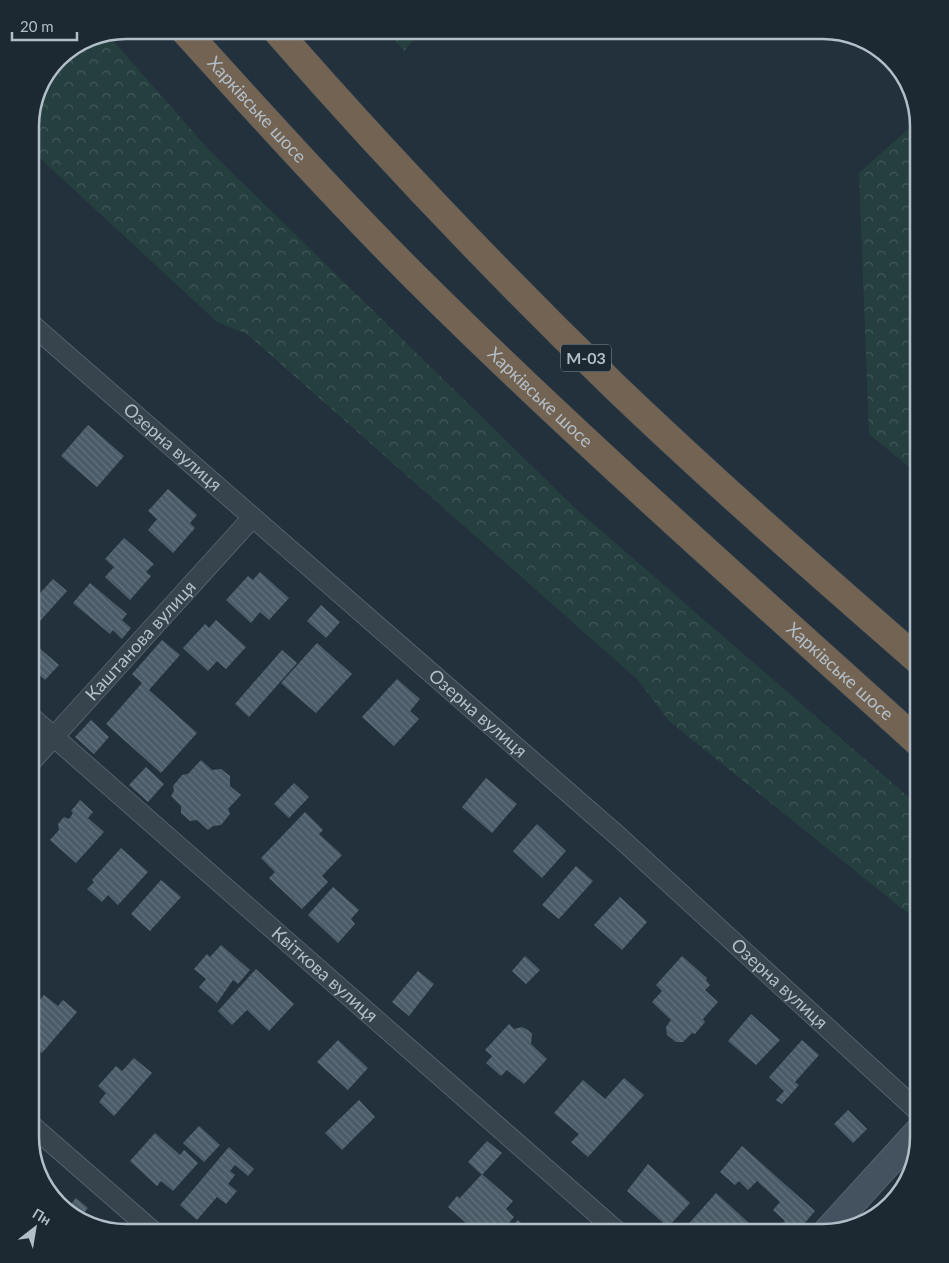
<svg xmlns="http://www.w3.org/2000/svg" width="949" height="1263" font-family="Lato,sans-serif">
  <defs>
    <pattern id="forest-crowns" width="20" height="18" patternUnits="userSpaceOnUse" patternTransform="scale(1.25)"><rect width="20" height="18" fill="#253e3e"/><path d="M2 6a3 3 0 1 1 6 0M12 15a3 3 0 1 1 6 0" fill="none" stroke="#425858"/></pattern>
    <pattern id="building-back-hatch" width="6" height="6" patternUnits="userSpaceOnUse" patternTransform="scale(1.25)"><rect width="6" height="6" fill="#4b5c68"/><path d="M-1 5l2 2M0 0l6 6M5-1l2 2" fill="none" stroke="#63727c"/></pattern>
  </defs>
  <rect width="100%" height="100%" fill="#23313d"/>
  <!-- forest -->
  <path fill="url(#forest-crowns)" d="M386,30h37l-19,21z
    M109,36l99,113 367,359 344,298v114l-19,-13 -231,-186 -31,-41 -391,-346 -30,-12 -187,-173v-30l10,-36 22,-29z
    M917,121l2,5v349l-50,-41 -10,-261z"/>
  <!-- building -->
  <path fill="url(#building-back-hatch)" d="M88,425l36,31 -27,31 -36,-31z
    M168,489l29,26 -7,8 5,5 -22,25 -25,-23 9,-11 -9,-8z
    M124,538l30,26 -8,8 5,4 -21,24 -25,-23 9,-10 -9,-8z
    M260,572l29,26 -20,22 -9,-8 -9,11 -25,-23 22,-24 5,4z
    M53,579l14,12 -37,41v-28z
    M90,583l37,31 -5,6 9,8 -9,11 -9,-9 -3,4 -37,-31z
    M321,605l19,17 -14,16 -19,-17z
    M216,620l30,27 -20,22 -9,-8 -9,10 -25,-23 22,-24 4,4z
    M30,640l29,25 -14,15 -9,-8 -6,7z
    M162,640l18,15 -31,35 48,43 -36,40 -55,-49 36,-41 -10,-9z
    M317,643l35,31 -36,39 -35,-30z
    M282,650l15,13 -48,54 -14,-13z
    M397,679l23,20 -10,12 9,8 -25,27 -32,-29z
    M91,720l18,17 -15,17 -19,-17z
    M201,760l11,10 9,-1 9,7v10l11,9 -13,14 2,5 -9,11 -8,1 -5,4 -11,-10 -7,1 -9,-8v-7l-10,-10 3,-5 -1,-5 9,-11 6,-1z
    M146,767l18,17 -16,18 -19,-17z
    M486,778l31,26 -25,29 -30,-26z
    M294,783l15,14 -20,21 -15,-14z
    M80,800l13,12 -5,6 16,14 -28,31 -26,-23 9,-10 -1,-6 6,-7 5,2 4,-6 -2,-2z
    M305,812l18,18 -4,4 23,21 -20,21 6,6 -26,27 -33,-31 6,-6 -14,-14z
    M537,824l29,27 -24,27 -29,-27z
    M121,848l27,24 -30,33 -10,-10 -6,7 -15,-13 7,-7 -2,-2z
    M576,866l17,15 -34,38 -17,-14z
    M161,880l20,17 -31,34 -19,-17z
    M333,887l26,23 -8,9 4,5 -17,19 -30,-28z
    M620,897l27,25 -25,28 -28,-25z
    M221,945l29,25 -12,14 -5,-4 -16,23 -18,-16 7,-8 -12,-10 13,-15 3,3z
    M525,956l15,14 -14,14 -14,-13z
    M682,956l25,22 -1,2 4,5 -5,5 13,12 -15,17 2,3 -10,12 -3,-1 -9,9h-7l-9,-7 -1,-8 5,-7 -19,-18 10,-11 -6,-6z
    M256,969l38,35 -25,27 -22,-21 -15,15 -14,-14z
    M418,971l16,13 -25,32 -17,-14z
    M44,995l14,11 5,-6 14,12 -35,41 -12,-9v-33z
    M751,1014l29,26 -24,25 -28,-24z
    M509,1024l5,5 8,-2 6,3 4,4 -1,10 16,15 -23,25 -17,-14 -6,6 -15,-13 6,-7 -7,-6z
    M338,1040l30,28 -20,22 -31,-28z
    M802,1040l17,15 -24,27 4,3 -17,19 -6,-4 8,-9 -15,-14z
    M134,1058l18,15 -38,43 -15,-14 7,-9 -8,-7 18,-20 6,5z
    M624,1078l20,17 -56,62 -17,-15 8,-8 -25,-21 29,-33 22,19z
    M359,1100l16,17 -33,33 -17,-17z
    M848,1110l19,19 -14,14 -19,-19z
    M199,1126l21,19 -16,17 -21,-19z
    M155,1133l25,22 4,-5 14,13 -25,28 -12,-10 -4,5 -27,-25z
    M487,1141l15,12 -20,22 -14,-13z
    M742,1146l73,65 -19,22h-6l-9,-8 4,-4 -12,-11 7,-8 -23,-21 -9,9 -9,-9 -4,4 -15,-13z
    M229,1147l25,22 -6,7 -13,-11 -5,6 5,4 -7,9 9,7 -11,13 -9,-7 -20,23 -17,-15z
    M648,1164l42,39 -22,24 -41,-36z
    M482,1174l31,27 -7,8 8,8 -14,16h-43l9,-10 -18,-16 9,-11 3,2z
    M716,1193l44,40h-69l-6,-5z
    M76,1198l12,10 -10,12 -11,-11z
    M518,1220l13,13h-25z"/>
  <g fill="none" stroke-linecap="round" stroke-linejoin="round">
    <!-- street casing -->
    <g stroke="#55616b" stroke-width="21">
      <g id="street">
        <path id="s1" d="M30,323l588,513 301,276"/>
        <path id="s2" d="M30,716l589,517"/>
        <path id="s3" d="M30,763l222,-245"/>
        <path d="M30,1124l125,109"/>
      </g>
    </g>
    <!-- secondary casing -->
    <g stroke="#55616b" stroke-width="28">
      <path id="secondary" d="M826,1232l93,-102"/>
    </g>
    <!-- highway casing -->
    <g stroke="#424e58" stroke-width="29">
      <g id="highway">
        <path id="s4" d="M184,30c76,84 152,168 232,248 162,161 334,312 503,465"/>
        <path d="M276,30c107,123 220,241 337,355 99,95 203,186 306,276"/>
      </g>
    </g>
    <!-- street -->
    <use href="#street" stroke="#37434d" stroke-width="19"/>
    <!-- secondary -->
    <use href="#secondary" stroke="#445260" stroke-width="26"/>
    <!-- highway -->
    <use href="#highway" stroke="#736353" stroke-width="28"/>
  </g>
  <g text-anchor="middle" stroke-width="4" stroke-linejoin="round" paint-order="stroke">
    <!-- shield labels -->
    <rect fill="#1c2832" stroke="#85919b" stroke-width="1" x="561" y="344.5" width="50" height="27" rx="4"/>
    <g font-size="16" font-weight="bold" fill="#b2bec8">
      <text x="586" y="364">М-03</text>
    </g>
    <!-- street labels -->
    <g font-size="18" fill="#b2bec8" stroke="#1c2832">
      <text dy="6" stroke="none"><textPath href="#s4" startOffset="108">Харківське шосе</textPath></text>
      <text dy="6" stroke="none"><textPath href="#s4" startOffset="512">Харківське шосе</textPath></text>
      <text dy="6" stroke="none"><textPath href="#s1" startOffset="189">Озерна вулиця</textPath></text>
      <text dy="6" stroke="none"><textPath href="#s3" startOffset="165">Каштанова вулиця</textPath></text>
      <text dy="6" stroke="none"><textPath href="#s4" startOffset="918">Харківське шосе</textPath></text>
      <text dy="6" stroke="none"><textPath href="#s1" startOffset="594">Озерна вулиця</textPath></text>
      <text dy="6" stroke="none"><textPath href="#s2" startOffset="392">Квіткова вулиця</textPath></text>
      <text dy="6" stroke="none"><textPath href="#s1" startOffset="999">Озерна вулиця</textPath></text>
    </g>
  </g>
  <!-- crop -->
  <path d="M0 0H949V1263H0ZM126 39H823A87 87 0 0 1 910 126V1137A87 87 0 0 1 823 1224H126A87 87 0 0 1 39 1137V126A87 87 0 0 1 126 39Z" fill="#1c2832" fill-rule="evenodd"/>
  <path fill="none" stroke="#b2bec8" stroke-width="2.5" d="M126 39H823A87 87 0 0 1 910 126V1137A87 87 0 0 1 823 1224H126A87 87 0 0 1 39 1137V126A87 87 0 0 1 126 39Z"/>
  <!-- north arrow -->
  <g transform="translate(35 1228) rotate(31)" stroke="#1c2832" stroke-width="4" paint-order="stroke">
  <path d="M0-4L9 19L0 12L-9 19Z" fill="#b2bec8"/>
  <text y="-8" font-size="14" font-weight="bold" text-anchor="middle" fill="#b2bec8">Пн</text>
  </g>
  <!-- scale -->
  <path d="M12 32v8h65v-8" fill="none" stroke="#b2bec8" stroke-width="2.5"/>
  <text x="20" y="32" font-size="15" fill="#b2bec8" stroke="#1c2832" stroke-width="4" paint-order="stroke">20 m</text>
</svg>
